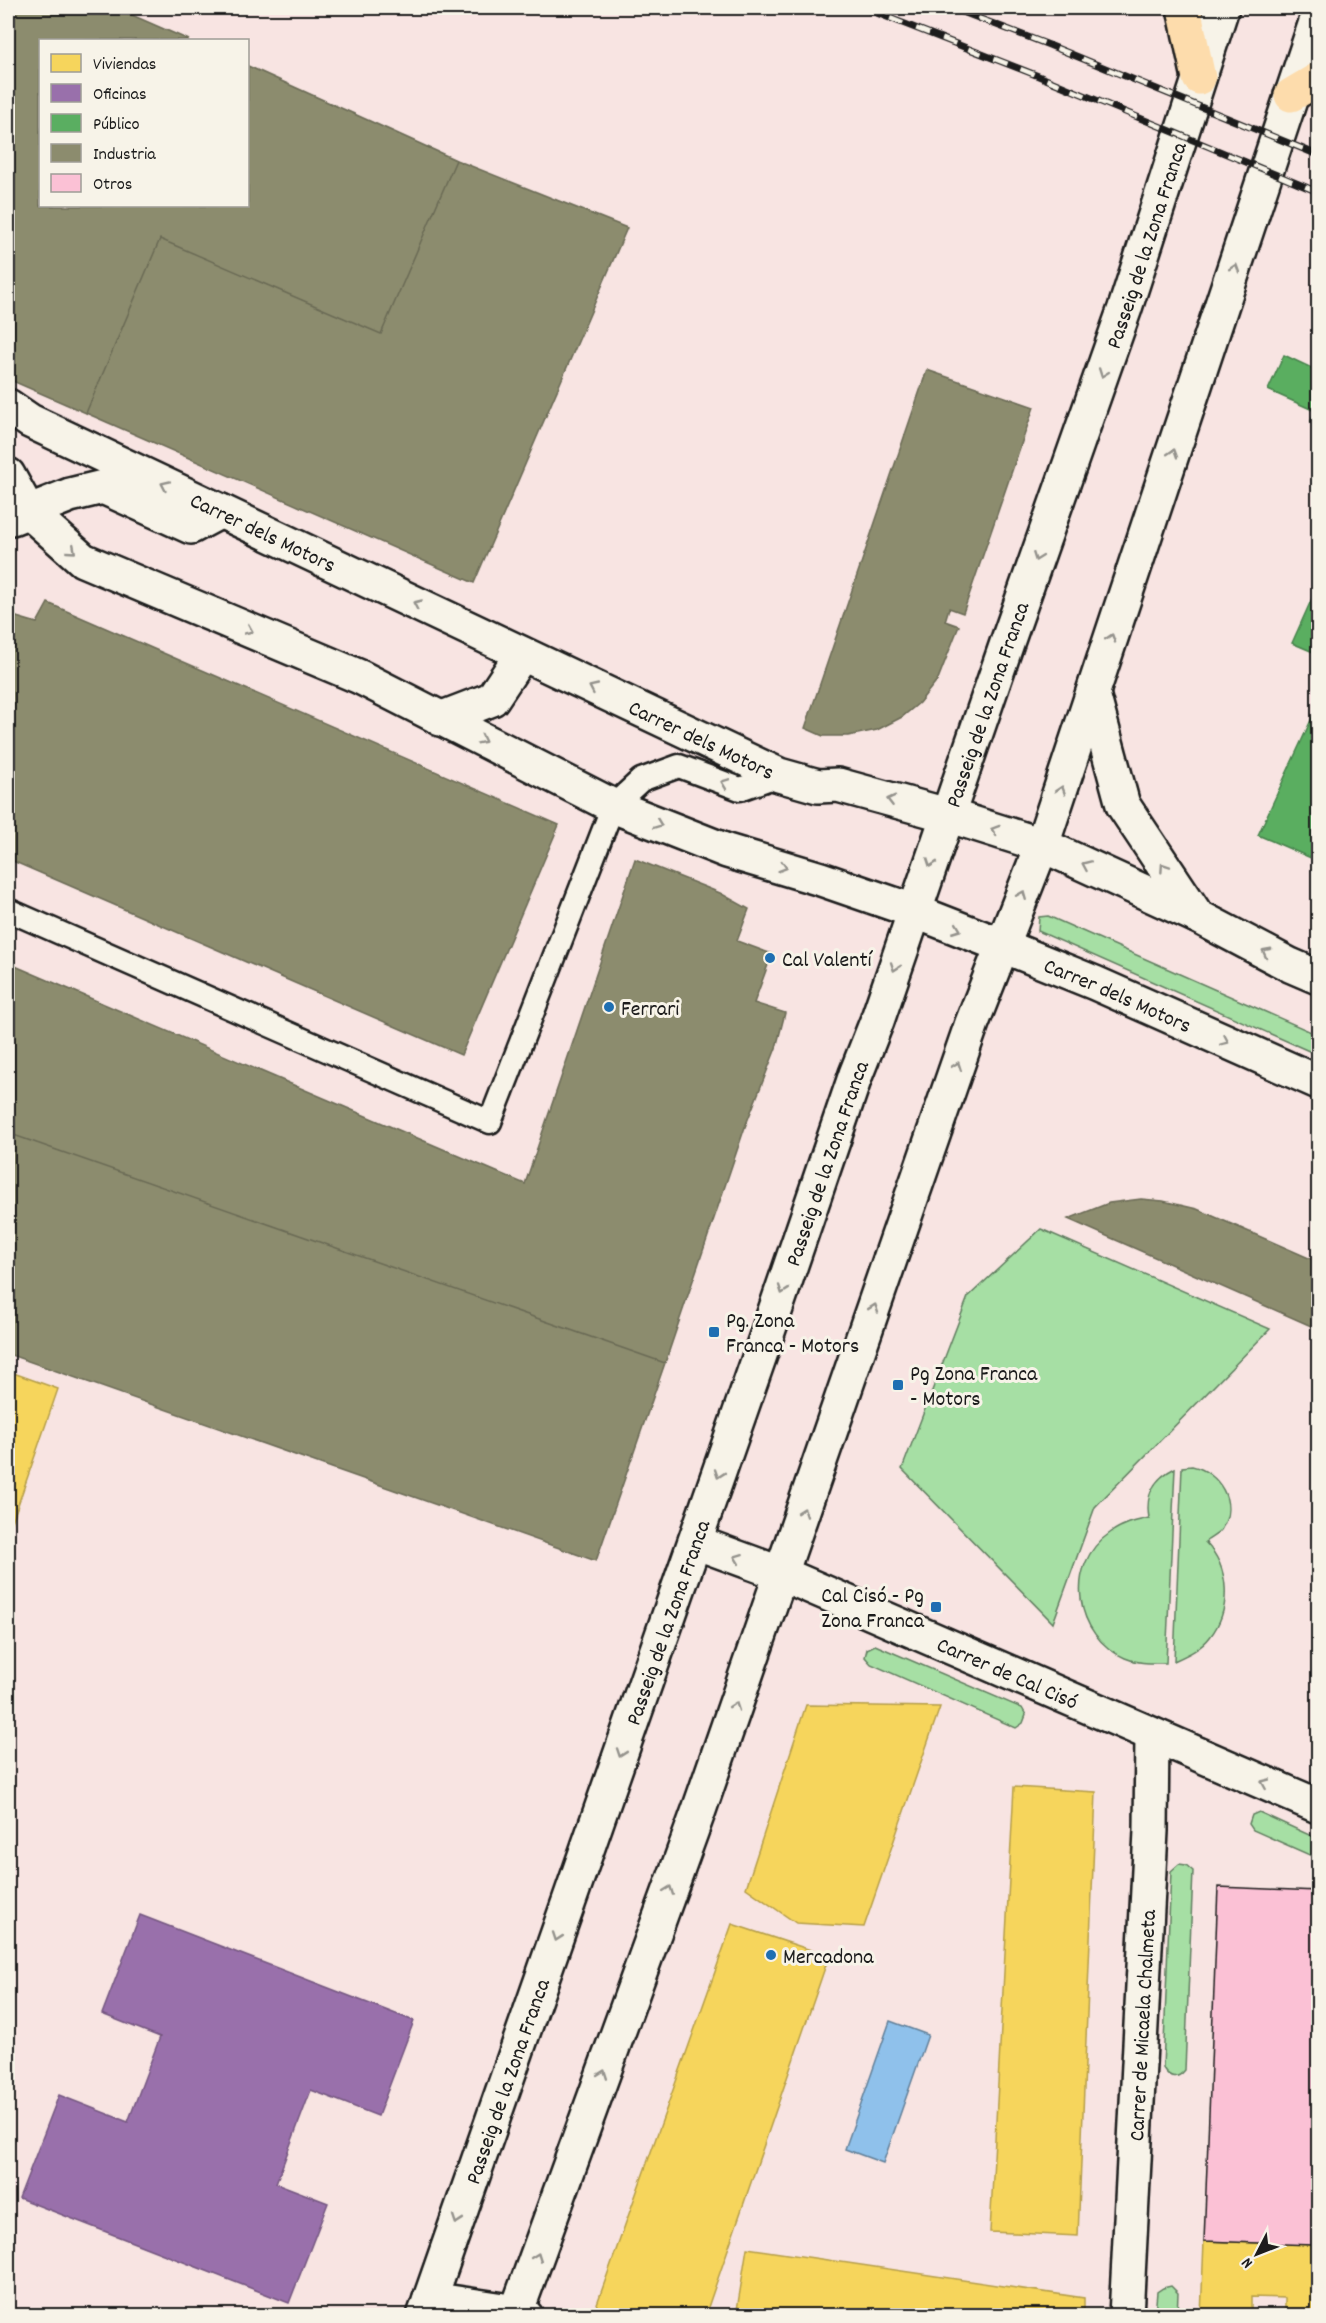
<svg xmlns="http://www.w3.org/2000/svg" width="1326" height="2323" font-family="Dekko,sans-serif">
  <rect width="100%" height="100%" fill="#f8e4e2"/>
  <filter id="ink" filterUnits="userSpaceOnUse"><feTurbulence type="fractalNoise" baseFrequency=".0167" numOctaves="2"/><feDisplacementMap in="SourceGraphic" scale="12" xChannelSelector="R" yChannelSelector="G"/><feConvolveMatrix kernelMatrix="1 2 1 2 8 2 1 2 1" color-interpolation-filters="sRGB"/></filter>
  <g filter="url(#ink)">
    <!-- green -->
    <path fill="#a6dfa4" stroke="#617e60" stroke-width="1.5" d="M1048,916l270,119v20l-280,-124 1,-14z
      M1041,1229l229,100 -175,178 -42,116 -151,-154 66,-172z
      M1192,1466c27,6 47,37 29,64 -4,5 -11,8 -16,12 25,25 27,67 5,95 -9,12 -23,18 -36,24l8,-194z
      M1175,1468l-9,195c-14,0 -28,1 -41,-5 -50,-21 -62,-93 -15,-125 12,-9 25,-12 39,-15 -4,-23 4,-39 26,-50z
      M875,1645l147,63 4,7 -3,8 -7,5 -145,-64 -6,-7 2,-8z
      M1259,1812l59,27v16l-4,2 -61,-27 -4,-6 3,-9z
      M1179,1864l7,1 7,6 -8,199c-8,10 -16,8 -22,-2l8,-197z
      M1171,2286l7,7 -1,22h-22l2,-23 6,-4z"/>
    <!-- water -->
    <path fill="#8fc1eb" stroke="#617f98" stroke-width="1.5" d="M890,2021l38,14 -45,128 -38,-14z"/>
    <!-- homes -->
    <path fill="#f6d55c" stroke="#b59e49" stroke-width="1.5" d="M8,1371l50,18 -49,142h-1z
      M806,1705l134,2 -76,220 -68,-4 -50,-35z
      M1014,1787l82,5 -18,444 -88,-4z
      M732,1924l97,32 -124,360 -112,-1z
      M1204,2241l114,4v71h-33v-18l-34,-1v19h-50z
      M747,2248l337,50v18h-348z"/>
    <!-- offices -->
    <path fill="#9970ab" stroke="#745780" stroke-width="1.5" d="M140,1915l274,106 -36,95 -67,-26 -35,93 52,20 -39,100 -270,-105 40,-103 69,27 32,-85 -58,-23z"/>
    <!-- public -->
    <path fill="#5aae61" stroke="#47824c" stroke-width="1.5" d="M1284,355l34,16v53l-7,-3 4,-10 -47,-21z
      M1318,585v69l-26,-11z
      M1318,705v156l-60,-26z"/>
    <!-- industry -->
    <path fill="#8c8c6e" stroke="#6a6a55" stroke-width="1.5" d="M8,8h108l73,32h-149v166h208v-140l208,94 -75,174 -221,-95 -74,174 -78,-34z
      M456,160l171,68 -153,355 -388,-170 74,-174 221,95z
      M927,370l107,37 -71,206 -14,-5 -4,13 14,5 -21,53 -19,24 -17,14 -25,13 -29,6h-25l-18,-8z
      M48,603l511,222 -98,230 -453,-196v-234l5,-9 24,7z
      M635,859l85,34 29,16 -12,32 35,13 -18,49 31,10 -9,35 -31,79 -80,236 -657,-230v-170l517,221z
      M8,1133l657,230 -69,198 -588,-207z
      M1141,1199l22,2 34,8 121,53v67l-250,-110 41,-16z"/>
    <!-- building -->
    <path fill="#fbc1d5" stroke="#1c1c1c" stroke-width="1.5" d="M1218,1887l100,4v179l-6,175 -108,-4z"/>
    <g fill="none" stroke-linecap="round" stroke-linejoin="round">
      <!-- service casing -->
      <g stroke="#1c1c1c" stroke-width="27">
        <path id="service" d="M8,910l482,212 123,-316 28,-26 38,-14 61,23 39,-14"/>
      </g>
      <!-- pedestrian casing -->
      <g stroke="#1c1c1c" stroke-width="38">
        <path id="pedestrian" d="M430,2299l87,13 9,4"/>
      </g>
      <!-- minor casing -->
      <g stroke="#1c1c1c" stroke-width="38">
        <g id="minor">
          <path id="s1" d="M8,406l22,15 749,354 39,11 20,-1 109,30 95,30 155,71 93,49 28,12"/>
          <path id="s2" d="M8,475l20,36 55,49 277,117 253,129 114,45 94,28 93,32 87,34 94,38 223,99"/>
          <path d="M12,518l58,-23 33,-8 88,40 30,-16"/>
          <path d="M440,719l52,-20 30,-45"/>
          <path id="s3" d="M695,1542l87,32 536,232"/>
          <path id="s4" d="M1126,2316l25,-485 1,-96"/>
        </g>
      </g>
      <!-- secondary casing -->
      <g stroke="#1c1c1c" stroke-width="38">
        <g id="secondary">
          <path d="M1093,694l30,111 74,111"/>
          <path id="s5" d="M424,2316l336,-961 96,-281 21,-53 131,-381 117,-332 97,-300"/>
          <path d="M515,2316l184,-506 273,-787 70,-178 276,-829"/>
        </g>
      </g>
      <!-- trunk casing -->
      <g stroke="#1c1c1c" stroke-width="38">
        <path id="trunk" d="M1184,8l15,70
          M1291,95l27,-16"/>
      </g>
      <!-- service -->
      <use href="#service" stroke="#f7f3e8" stroke-width="22"/>
      <!-- pedestrian -->
      <use href="#pedestrian" stroke="#f7f3e8" stroke-width="33"/>
      <!-- minor -->
      <use href="#minor" stroke="#f7f3e8" stroke-width="33"/>
      <!-- secondary -->
      <use href="#secondary" stroke="#f7f3e8" stroke-width="33"/>
      <!-- trunk -->
      <use href="#trunk" stroke="#fddcac" stroke-width="33"/>
      <!-- rail casing -->
      <g stroke="#1c1c1c" stroke-width="7">
        <path id="rail" d="M864,8l172,67 282,117
          M952,8l97,37 269,110"/>
      </g>
      <!-- rail -->
      <use href="#rail" stroke="#f7f3e8" stroke-width="4.5" stroke-dasharray="14" stroke-linecap="butt"/>
    </g>
    <!-- one-way arrows -->
    <defs><path id="oneway-chevron" d="M-2-3.5L2.5 0L-2 3.5" fill="none" stroke-width="1.6" stroke-linecap="round" stroke-linejoin="round" transform="scale(1.5)"/></defs>
    <g stroke="#94928c">
      <use href="#oneway-chevron" transform="translate(1235 268) rotate(-72)"/>
      <use href="#oneway-chevron" transform="translate(1103 373) rotate(110)"/>
      <use href="#oneway-chevron" transform="translate(1173 453) rotate(-72)"/>
      <use href="#oneway-chevron" transform="translate(165 485) rotate(-155)"/>
      <use href="#oneway-chevron" transform="translate(72 550) rotate(41)"/>
      <use href="#oneway-chevron" transform="translate(1037 557) rotate(110)"/>
      <use href="#oneway-chevron" transform="translate(417 604) rotate(-155)"/>
      <use href="#oneway-chevron" transform="translate(249 630) rotate(23)"/>
      <use href="#oneway-chevron" transform="translate(1111 638) rotate(-72)"/>
      <use href="#oneway-chevron" transform="translate(593 688) rotate(-155)"/>
      <use href="#oneway-chevron" transform="translate(482 740) rotate(27)"/>
      <use href="#oneway-chevron" transform="translate(725 783) rotate(-159)"/>
      <use href="#oneway-chevron" transform="translate(1061 790) rotate(-72)"/>
      <use href="#oneway-chevron" transform="translate(891 800) rotate(-166)"/>
      <use href="#oneway-chevron" transform="translate(658 824) rotate(21)"/>
      <use href="#oneway-chevron" transform="translate(995 830) rotate(-162)"/>
      <use href="#oneway-chevron" transform="translate(931 863) rotate(109)"/>
      <use href="#oneway-chevron" transform="translate(1086 865) rotate(-156)"/>
      <use href="#oneway-chevron" transform="translate(783 867) rotate(17)"/>
      <use href="#oneway-chevron" transform="translate(1164 867) rotate(-124)"/>
      <use href="#oneway-chevron" transform="translate(1022 895) rotate(-68)"/>
      <use href="#oneway-chevron" transform="translate(957 929) rotate(21)"/>
      <use href="#oneway-chevron" transform="translate(1266 952) rotate(-152)"/>
      <use href="#oneway-chevron" transform="translate(895 967) rotate(109)"/>
      <use href="#oneway-chevron" transform="translate(1225 1041) rotate(24)"/>
      <use href="#oneway-chevron" transform="translate(957 1066) rotate(-70)"/>
      <use href="#oneway-chevron" transform="translate(783 1290) rotate(109)"/>
      <use href="#oneway-chevron" transform="translate(874 1308) rotate(-71)"/>
      <use href="#oneway-chevron" transform="translate(719 1474) rotate(109)"/>
      <use href="#oneway-chevron" transform="translate(803 1512) rotate(-71)"/>
      <use href="#oneway-chevron" transform="translate(738 1558) rotate(-159)"/>
      <use href="#oneway-chevron" transform="translate(735 1706) rotate(-71)"/>
      <use href="#oneway-chevron" transform="translate(621 1753) rotate(109)"/>
      <use href="#oneway-chevron" transform="translate(1265 1783) rotate(-157)"/>
      <use href="#oneway-chevron" transform="translate(669 1890) rotate(-70)"/>
      <use href="#oneway-chevron" transform="translate(557 1937) rotate(109)"/>
      <use href="#oneway-chevron" transform="translate(603 2074) rotate(-70)"/>
      <use href="#oneway-chevron" transform="translate(457 2220) rotate(109)"/>
      <use href="#oneway-chevron" transform="translate(537 2257) rotate(-70)"/>
    </g>
  </g>
  <!-- markers -->
  <g fill="#1f6fb2" stroke="#f7f3e8" stroke-width="2">
    <circle cx="770" cy="958" r="6"/>
    <circle cx="609" cy="1007" r="6"/>
    <rect x="708" y="1326" width="12" height="12" rx="3"/>
    <rect x="892" y="1379" width="12" height="12" rx="3"/>
    <rect x="930" y="1601" width="12" height="12" rx="3"/>
    <circle cx="771" cy="1955" r="6"/>
  </g>
  <g text-anchor="middle" stroke-width="6" stroke-linejoin="round" paint-order="stroke">
    <!-- street labels -->
    <g font-size="22" fill="#1c1c1c" stroke="#f7f3e8">
      <text dy="8" stroke="none"><textPath href="#s5" startOffset="2193">Passeig de la Zona Franca</textPath></text>
      <text dy="8" stroke="none"><textPath href="#s1" startOffset="285">Carrer dels Motors</textPath></text>
      <text dy="8" stroke="none"><textPath href="#s5" startOffset="1707">Passeig de la Zona Franca</textPath></text>
      <text dy="8" stroke="none"><textPath href="#s1" startOffset="770">Carrer dels Motors</textPath></text>
      <text dy="8" stroke="none"><textPath href="#s2" startOffset="1239">Carrer dels Motors</textPath></text>
      <text dy="8" stroke="none"><textPath href="#s5" startOffset="1221">Passeig de la Zona Franca</textPath></text>
      <text dy="8" stroke="none"><textPath href="#s5" startOffset="735">Passeig de la Zona Franca</textPath></text>
      <text dy="8" stroke="none"><textPath href="#s3" startOffset="339">Carrer de Cal Cisó</textPath></text>
      <text dy="8" stroke="none"><textPath href="#s4" startOffset="291">Carrer de Micaela Chalmeta</textPath></text>
      <text dy="8" stroke="none"><textPath href="#s5" startOffset="249">Passeig de la Zona Franca</textPath></text>
    </g>
    <!-- poi labels -->
    <g font-size="22" fill="#1c1c1c" stroke="#f7f3e8" text-anchor="start">
      <text x="782" y="966">Cal Valentí</text>
      <text x="621" y="1015">Ferrari</text>
      <text x="726" y="1327">Pg. Zona<tspan x="726" dy="25">Franca - Motors</tspan></text>
      <text x="910" y="1380">Pg Zona Franca<tspan x="910" dy="25">- Motors</tspan></text>
      <text x="924" y="1602" text-anchor="end">Cal Cisó - Pg<tspan x="924" dy="25">Zona Franca</tspan></text>
      <text x="783" y="1963">Mercadona</text>
    </g>
  </g>
  <!-- margin -->
  <rect width="1326" height="2323" fill="none" stroke="#f7f3e8" stroke-width="30"/>
  <rect x="15" y="15" width="1296" height="2293" fill="none" stroke="#1c1c1c" stroke-width="2" filter="url(#ink)"/>
  <!-- legend -->
  <rect x="39" y="39" width="210" height="168" fill="#f7f3e8" stroke="#9f9d96" stroke-width="1.5"/>
  <rect x="51" y="54" width="30" height="18" fill="#f6d55c" stroke="#9f9d96" stroke-width="1.5"/>
  <text x="93" y="69" font-size="18" fill="#1c1c1c">Viviendas</text>
  <rect x="51" y="84" width="30" height="18" fill="#9970ab" stroke="#9f9d96" stroke-width="1.5"/>
  <text x="93" y="99" font-size="18" fill="#1c1c1c">Oficinas</text>
  <rect x="51" y="114" width="30" height="18" fill="#5aae61" stroke="#9f9d96" stroke-width="1.5"/>
  <text x="93" y="129" font-size="18" fill="#1c1c1c">Público</text>
  <rect x="51" y="144" width="30" height="18" fill="#8c8c6e" stroke="#9f9d96" stroke-width="1.5"/>
  <text x="93" y="159" font-size="18" fill="#1c1c1c">Industria</text>
  <rect x="51" y="174" width="30" height="18" fill="#fbc1d5" stroke="#9f9d96" stroke-width="1.5"/>
  <text x="93" y="189" font-size="18" fill="#1c1c1c">Otros</text>
  <!-- north arrow -->
  <g transform="translate(1257 2254) rotate(228)" stroke="#f7f3e8" stroke-width="4.5" paint-order="stroke">
  <path d="M0-4.5L10 22L0 15L-10 22Z" fill="#1c1c1c"/>
  <text y="-9" font-size="16" font-weight="bold" text-anchor="middle" fill="#1c1c1c">N</text>
  </g>
</svg>
